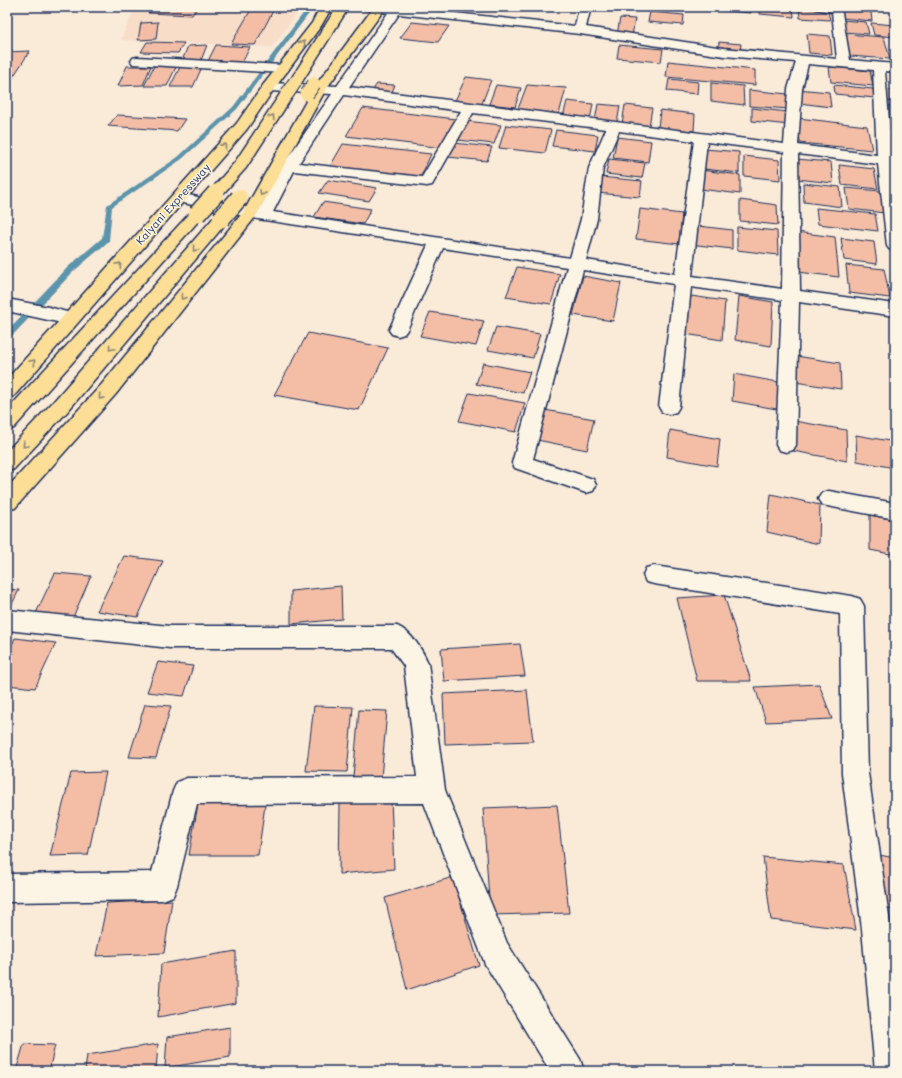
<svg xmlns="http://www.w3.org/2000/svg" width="902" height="1078" font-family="Mali,sans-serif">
  <rect width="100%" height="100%" fill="#faead8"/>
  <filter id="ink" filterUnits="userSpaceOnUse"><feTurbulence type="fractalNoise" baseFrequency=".025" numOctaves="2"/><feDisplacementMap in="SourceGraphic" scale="8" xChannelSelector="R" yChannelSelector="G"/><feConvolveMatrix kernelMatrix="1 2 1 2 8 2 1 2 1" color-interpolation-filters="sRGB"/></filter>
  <g filter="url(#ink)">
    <!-- built -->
    <path fill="#f8ddc9" d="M135,7h167l-30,40 -151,-7z"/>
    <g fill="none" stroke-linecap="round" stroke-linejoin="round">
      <!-- stream -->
      <path fill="#5b94ac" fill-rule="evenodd" d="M308,7h6l-77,102 -55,50 -70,48 -3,34 -35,30 -64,67 -3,1v-8l61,-64 34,-29 5,-33 71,-48 55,-50z"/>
    </g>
    <!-- building -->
    <path fill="#f3bea5" stroke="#1b2f5e" d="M153,7h45l-6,8 -44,-2z
      M425,7h37l-4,7 -35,-3z
      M594,7h41l-1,4z
      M716,7h35v6l-35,-3z
      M760,7l33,1 1,9 -34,-3z
      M252,8l22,1 -19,36 -24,-1z
      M799,8l29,3 2,9 -30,-2z
      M841,9l30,3 1,9 -30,-3z
      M650,12l34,3 -1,10 -35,-3z
      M620,18l15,1 -3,17 -15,-1z
      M842,20l24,2 3,12 -25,-2z
      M158,22l-2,17 -18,1 3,-17z
      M412,22l37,4 -11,16 -38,-4z
      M871,23l24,2v12l-21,-2z
      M807,34l23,2 2,19 -23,-2z
      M846,34l38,3 6,22 -40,-3z
      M147,42l37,1 -6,10 -37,-1z
      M719,42l22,2 -1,8 -22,-2z
      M207,45l-7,18h-19l7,-17z
      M216,45l34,2 -9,18 -34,-2z
      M619,45l44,4 -2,13 -44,-4z
      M30,51l-23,35v-34z
      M668,61l87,9v15l-89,-8z
      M127,66h24l-8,19 -25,1z
      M154,66l22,1 -9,19h-23z
      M180,67h22l-9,20h-23z
      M829,67l41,4 3,15 -42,-4z
      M466,77l25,3 -10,26 -27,-3z
      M669,79l29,3 -1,12 -30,-3z
      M711,83l32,3 1,19 -33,-4z
      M377,84l18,1 -4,9 -19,-3z
      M496,85l25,3 -6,19 -26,-3z
      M527,85l39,3 -7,26 -41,-5z
      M834,85l39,4 2,9 -40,-4z
      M797,89l32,3 2,15 -32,-4z
      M881,89l14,1v12l-12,-1z
      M749,90l39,4 1,15 -40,-3z
      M567,101l26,3 -3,16 -27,-3z
      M598,104l22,2 -3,17 -22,-2z
      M625,105l27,3 -3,18 -27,-2z
      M882,105l13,1v12l-10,-1z
      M363,108l93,11 -13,29 -97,-12z
      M752,108l36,4 1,13 -37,-4z
      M660,110l35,4 -1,17 -36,-3z
      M117,115l68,4 -8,12 -69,-5z
      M798,118l69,8 5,24 -72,-7z
      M883,120l12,2v9l-10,-1z
      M466,121l35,4 -7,19 -36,-4z
      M506,125l45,5 -6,23 -46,-5z
      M556,130l42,5 -3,16 -43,-5z
      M883,131l12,1v22h-7z
      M617,137l34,4 -3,21 -35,-4z
      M453,143l39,4 -5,14 -39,-4z
      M343,144l88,10 -12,27 -91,-11z
      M705,149l34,3v21l-35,-4z
      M744,156l35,4 1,20 -36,-4z
      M609,159l36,4 -3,15 -36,-4z
      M796,159l35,3 2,21 -36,-4z
      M839,165l35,4 4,20 -36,-4z
      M701,170l39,5v19l-40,-5z
      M600,177l42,4 -2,16 -43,-4z
      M328,180l49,8 -8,13 -50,-8z
      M803,183l37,4 2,20 -38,-5z
      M846,188l35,3 4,22 -36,-4z
      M740,200l37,5 1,20 -38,-4z
      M323,202l48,7 -8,15 -49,-7z
      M816,208l59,6 3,17 -60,-7z
      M640,209l42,5 -3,30 -43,-5z
      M690,225l42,5v19l-43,-5z
      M737,227l40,4 1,24 -41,-5z
      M796,232l39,5 4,40 -41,-5z
      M841,238l33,4 3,22 -33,-4z
      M846,265l38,4 6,29 -41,-5z
      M517,267l43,7 -9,30 -45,-7z
      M583,276l38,7 -8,38 -40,-6z
      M691,296l34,5 -3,39 -37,-6z
      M739,296l34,6 -2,44 -36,-6z
      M430,312l54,9 -8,25 -56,-10z
      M496,327l44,7 -7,24 -45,-8z
      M308,333l80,15 -29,62 -85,-15z
      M796,356l44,7 1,26 -46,-7z
      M483,363l47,9 -7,21 -47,-9z
      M734,374l49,9 -1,27 -50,-9z
      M469,393l56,10 -9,29 -57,-11z
      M545,410l49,9 -7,31 -50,-10z
      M794,421l52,9 1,31 -54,-10z
      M670,430l50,9 -3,27 -50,-9z
      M856,435l39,7v26l-38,-7z
      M771,494l49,11 -1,39 -52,-12z
      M870,515l25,5v35l-25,-5z
      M124,556l39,5 -25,56 -41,-6z
      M55,573l36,3 -18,41 -37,-4z
      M341,586l1,33 -51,5v-33z
      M7,589l12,1 -12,24z
      M724,595l27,86h-54l-20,-83z
      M15,638l41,5 -21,45 -28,-3v-29z
      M520,644l5,32 -81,5 -3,-32z
      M158,662l35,4 -9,30 -37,-4z
      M819,684l13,35 -66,3 -11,-35z
      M527,690l6,51 -88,3 -2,-50z
      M145,704l26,2 -15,52 -27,-1z
      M314,706l39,1 -6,65 -41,-1z
      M359,710l28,1 -6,67 -28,-1z
      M106,772l-18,83 -38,1 21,-83z
      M199,798h67l-8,57h-69z
      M391,799l3,70 -55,5 1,-70z
      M557,805l12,108 -79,2 -7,-107z
      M879,855l16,3v52l-11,-2z
      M763,857l81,8 12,65 -85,-10z
      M453,877l26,88 -72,25 -22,-92z
      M172,900l-8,53 -68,3 11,-53z
      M236,951v52l-78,14 3,-53z
      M230,1027v30l-65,11 2,-31z
      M24,1044l31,1 -6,26h-33z
      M158,1044l-2,27h-71l2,-16z"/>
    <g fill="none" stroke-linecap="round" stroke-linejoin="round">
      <!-- minor casing -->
      <g stroke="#1b2f5e" stroke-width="3">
        <path id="minor" d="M361,7h38l176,19 4,-19h12l-5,20 138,21 113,11 -5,-47 -16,-3 -2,-2h27l9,53 45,4v8l-10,-1 7,86 3,1v8h-2l2,17v68l-6,-2 -2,-3 -9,-82 -80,-10 2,137 95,13v12l-96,-14 -3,143 -3,5 -7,2 -7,-2 -3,-5 6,-145 -91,-13 -12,120 -3,5 -7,2 -7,-2 -3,-5 15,-123 -91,-14 -50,189 60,20 3,6 -3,6 -7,2 -71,-25 -3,-5 55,-196 -124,-19 -36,82 -3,4 -6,2 -6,-2 -3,-4 39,-85 -170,-26 -84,-18 -3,-3 3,-3 5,-2 80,17 23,-44 50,-72 -63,-3 -5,-1 -2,-3 2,-3 5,-1 68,3 51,-73 -25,-4zM399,14l181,20 144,22 72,6 -8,27 -4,55 -435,-57zM808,64l65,6 4,85 -79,-10 4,-56zM344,95l117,16 -39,66 -123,-14zM473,113l133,16 -17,39 -8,51 -11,39 -297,-46 21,-41 133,15 5,-1zM619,131l75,10 -19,133 -89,-14 11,-41 6,-51zM707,142l77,10 -2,137 -90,-13z
          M137,57l146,8 4,1 2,3 -2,3 -4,1 -150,-9 -2,-3 2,-3z
          M7,299l42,8 28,8 3,4 -3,4 -6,2 -64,-14z
          M829,491l66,12v16l-73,-14 -4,-6 4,-6z
          M654,566l198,30 8,3 4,7 4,167 27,185v113h-20l-13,-142 -20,-156 -2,-159 -186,-30 -8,-2 -3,-7 3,-7z
          M7,610l163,16h227c14,6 25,23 31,37l17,127 62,153 73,116 4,12h-34l-65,-107 -61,-161 -227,1 -20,82 -4,10 -10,4 -156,2v-28l145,-2 21,-81 4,-9 10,-4 230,-1 -13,-111 -13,-18h-221l-163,-18z"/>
      </g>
      <!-- highway casing -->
      <g stroke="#1b2f5e" stroke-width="3">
        <path id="highway" d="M320,7h12l-11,19 -47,63 -27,40 -233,267 -7,2v-19l230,-256 27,-39 48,-61z
          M337,7h12l-49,78h-10l-1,-3z
          M374,7h12l-60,82 -70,127 -140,178 -101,114 -8,2v-22l95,-104 142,-173 69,-122z
          M287,90l5,1 2,3 -48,74 -25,28 -5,2 -5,-2 -3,-3 3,-3 24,-28 47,-71z
          M197,209l5,2 3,3 -3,3 -188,211 -7,2v-20l185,-199z
          M221,214l6,2 2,3 -2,3 -160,190 -53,57 -7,3v-21l46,-49 162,-186z"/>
      </g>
      <!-- minor -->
      <use href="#minor" fill="#fcf5e5" fill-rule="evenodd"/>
      <!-- highway -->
      <use href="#highway" fill="#fcde96" fill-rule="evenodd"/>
      <!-- highway-bridge-far1 casing -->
      <g stroke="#1b2f5e" stroke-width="15" stroke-linecap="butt">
        <path id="highway-bridge-far1" d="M287,94l8,-12
          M307,94l7,-10"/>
      </g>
      <!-- highway-bridge casing -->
      <g stroke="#1b2f5e" stroke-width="20" stroke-linecap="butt">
        <path id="highway-bridge" d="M197,214l19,-21
          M221,219l18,-21"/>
      </g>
      <!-- highway-bridge-far1 -->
      <use href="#highway-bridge-far1" stroke="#fcde96" stroke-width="13"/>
      <!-- highway-bridge -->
      <use href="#highway-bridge" stroke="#fcde96" stroke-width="17"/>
    </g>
    <!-- one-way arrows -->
    <defs><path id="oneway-chevron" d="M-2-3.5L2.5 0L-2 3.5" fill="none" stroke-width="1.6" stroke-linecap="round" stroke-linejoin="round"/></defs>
    <g stroke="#8c867a">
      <use href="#oneway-chevron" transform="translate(303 43) rotate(-53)"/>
      <use href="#oneway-chevron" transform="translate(272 117) rotate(-57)"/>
      <use href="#oneway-chevron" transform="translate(224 146) rotate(-48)"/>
      <use href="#oneway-chevron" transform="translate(262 193) rotate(119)"/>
      <use href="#oneway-chevron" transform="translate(195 249) rotate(131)"/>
      <use href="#oneway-chevron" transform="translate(119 265) rotate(-48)"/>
      <use href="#oneway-chevron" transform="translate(183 297) rotate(129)"/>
      <use href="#oneway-chevron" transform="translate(111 348) rotate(131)"/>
      <use href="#oneway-chevron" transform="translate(33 362) rotate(-48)"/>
      <use href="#oneway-chevron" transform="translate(101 397) rotate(132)"/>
      <use href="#oneway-chevron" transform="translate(25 445) rotate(133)"/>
    </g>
  </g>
  <g text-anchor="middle" stroke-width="3" stroke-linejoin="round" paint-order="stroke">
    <!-- far-street labels -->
    <g font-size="11" fill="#1b2f5e" stroke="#fcf5e5">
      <text transform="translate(173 204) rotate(-48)" y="4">Kalyani Expressway</text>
    </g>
  </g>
  <!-- margin -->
  <rect width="902" height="1078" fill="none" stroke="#fcf5e5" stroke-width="24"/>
  <rect x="12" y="12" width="878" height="1054" fill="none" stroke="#1b2f5e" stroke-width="1.5" filter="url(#ink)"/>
</svg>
